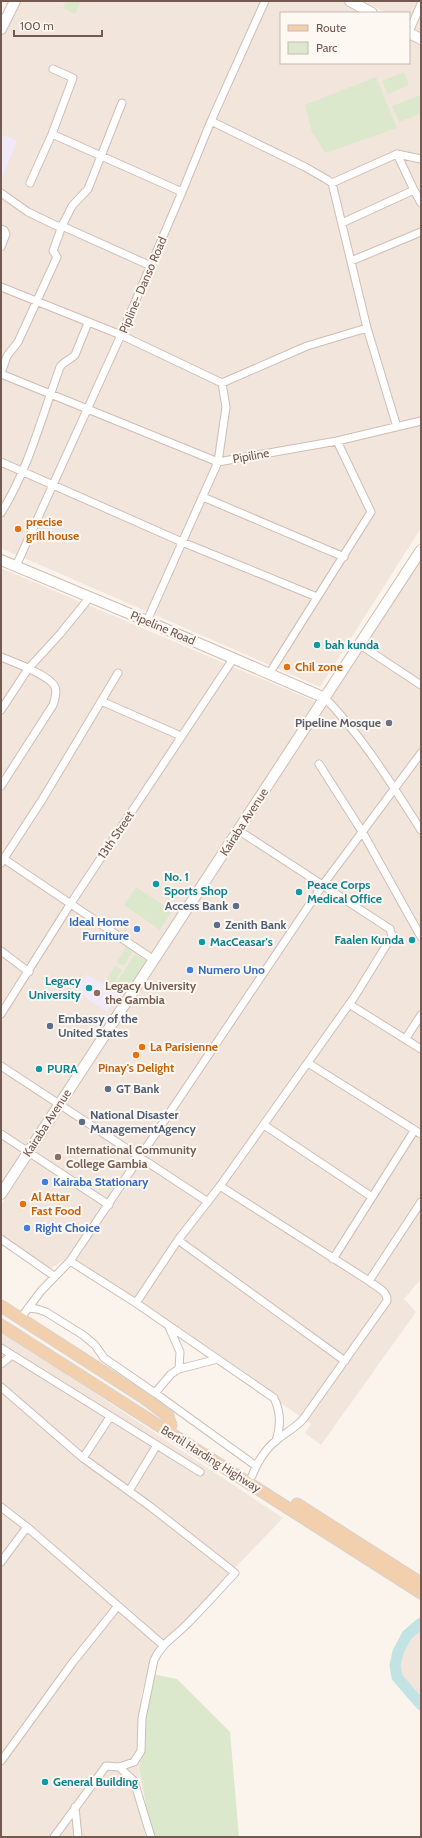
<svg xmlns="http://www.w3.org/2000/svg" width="422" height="1838" font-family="Cabin,sans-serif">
  <rect width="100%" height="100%" fill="#fbf4ed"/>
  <!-- residential -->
  <path fill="#f2e5dc" d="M16,1h326l23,12h-84v50h128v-27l12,6v486l-101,159 -319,-139v-517z
    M363,1h58v31l-12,-7v-12h-23z
    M421,560v719l-17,20 12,13 -95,133 -16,-12 6,-9 -241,-168 -22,14 -47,-29v-36l244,-377z
    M1,568l320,136 -320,484z
    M1,1331l282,187 -129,134 -13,43 -2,73 6,69h-144z
    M421,1623v82l-24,-28 -2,-12 3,-13 9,-17z"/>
  <!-- education -->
  <path fill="#f0e9f8" d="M1,134l16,7 -16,40z
    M87,974l32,21 -12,17 -31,-21z"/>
  <!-- green -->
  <path fill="#dbe8cc" d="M66,1h15l-6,13 -12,-6z
    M404,72l5,13 -21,9 -6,-13z
    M376,77l21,51 -72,25 -13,-21 -7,-27z
    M421,95v18l-22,9 -7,-16z
    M136,887l36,24 -12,19 -36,-25z
    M127,945l7,4 -10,17 -7,-4z
    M135,954l12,7 -22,35 -12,-8z
    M115,966l7,4 -9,15 -7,-4z
    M153,1674l24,5 53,53 9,105h-87l-13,-69z"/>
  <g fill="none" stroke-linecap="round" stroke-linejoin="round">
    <!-- river -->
    <path stroke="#c2e3e3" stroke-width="11" d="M421,1623l-14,12 -9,17 -3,13 2,12 24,28"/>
    <!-- street casing -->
    <g stroke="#cfbdb5" stroke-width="9">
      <path id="street" d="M409,32l12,-28
        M211,121l94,46 21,12 6,4 35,145 30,99
        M52,134l130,58
        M397,154l24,5
        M30,183l22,-49 21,-56 -20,-9
        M332,183l65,-29 17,36 -72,33
        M414,190l7,13
        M1,193l27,19 29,14h5l89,40
        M1,229l3,1 2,4 -5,13
        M351,261l70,-29
        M1,287l120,48 101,48 85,-37 60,-18
        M1,373l6,-17 11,-14 39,-85 -4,-6 9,-25 10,-20 16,-17 34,-86
        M1,374l217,88 119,-21 84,-20
        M1,462l181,80 135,55
        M203,497l141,60
        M1,513c28,-45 41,-97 59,-146 4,-6 10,-7 15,-12l13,-32
        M16,566l105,-231 61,-143 29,-71 54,-120
        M147,621l71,-159 8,-55 -4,-24
        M359,644l62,41
        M1,657c12,5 49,18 54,30 2,6 0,12 -2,18l-52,81
        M269,674l102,-162 -34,-71
        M325,698c38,39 67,87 96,132
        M101,701l80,35
        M1,710l27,-41 32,-35 30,-37
        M319,764l44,69 58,104
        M1,857l153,103
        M1,863l41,-63 76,-127
        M1,951l28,21
        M349,1004l72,45
        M1,1014l70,-111 162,-244
        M406,1038l15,-23
        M308,1063l113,71
        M1,1066l207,136
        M264,1125l108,72
        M1,1134l108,71
        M220,1186l149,95c7,6 19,10 18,20l-83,117c-8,10 -18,14 -27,22 -11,8 -21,24 -25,36
        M1,1239l53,37
        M178,1240l167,121
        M333,1259l81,-128
        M70,1261l66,42 138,95c7,14 7,28 2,43
        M369,1281l52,-79
        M136,1303l42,-63 42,-54 135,-190 37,-60 -2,-7 -152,-99
        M28,1308l9,1 9,3 37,23 12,10 9,13 51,35 101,73
        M20,1319l21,-28 29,-30 252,-375 99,-133
        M169,1327l11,25 -1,17
        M1,1348l199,124
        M1,1364l11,-9
        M1,1387l82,71 68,49 84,66c-15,16 -31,34 -47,50 -12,13 -26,20 -34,37l-12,58 -1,33 -7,11 -15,5 -13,-1 -52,71
        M155,1393l16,-19 8,-5 39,-10
        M83,1458l27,-41
        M129,1491l28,-46
        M1,1507l26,20 136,118
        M1,1562l26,-35
        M1,1761l72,-99 44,-55
        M119,1767l15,14 17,56
        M75,1807l3,30"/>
    </g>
    <!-- secondary casing -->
    <g stroke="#d1bdb3" stroke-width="12">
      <path id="secondary" d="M350,1l22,12
        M1,29l14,-28
        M409,33l12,6
        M1,560l146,61 178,77
        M1,1194l420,-644"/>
    </g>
    <!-- primary casing -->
    <g stroke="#d8d1ce" stroke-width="13">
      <path id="primary" d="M1,1306l143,92 24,18 3,9
        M1,1325l420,268
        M297,1504l124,79"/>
    </g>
    <!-- street -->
    <use href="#street" stroke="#fff" stroke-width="7"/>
    <!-- secondary -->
    <use href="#secondary" stroke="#fff" stroke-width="10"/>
    <!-- primary -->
    <use href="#primary" stroke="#f2d0ad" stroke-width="11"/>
  </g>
  <!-- markers -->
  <g fill="#e8710a" stroke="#fef8f3" stroke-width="1.5">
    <circle cx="18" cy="529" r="4"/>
    <circle cx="287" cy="667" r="4"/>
    <circle cx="142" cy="1047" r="4"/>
    <circle cx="136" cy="1055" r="4"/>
    <circle cx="23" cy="1204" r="4"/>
  </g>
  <g fill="#0f9aa8" stroke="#fef8f3" stroke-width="1.5">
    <circle cx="317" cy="645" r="4"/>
    <circle cx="156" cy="884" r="4"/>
    <circle cx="299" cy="892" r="4"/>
    <circle cx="412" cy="940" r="4"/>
    <circle cx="202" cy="942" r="4"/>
    <circle cx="89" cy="988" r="4"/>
    <circle cx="39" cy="1069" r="4"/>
    <circle cx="45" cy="1782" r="4"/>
  </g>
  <circle fill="#6b7280" stroke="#fef8f3" stroke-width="1.5" cx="389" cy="723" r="4"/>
  <g fill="#5c6f8a" stroke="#fef8f3" stroke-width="1.5">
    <circle cx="236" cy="906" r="4"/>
    <circle cx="217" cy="925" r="4"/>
    <circle cx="50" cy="1026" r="4"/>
    <circle cx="108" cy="1089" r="4"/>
    <circle cx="82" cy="1122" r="4"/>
  </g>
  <g fill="#3f7fe0" stroke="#fef8f3" stroke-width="1.5">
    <circle cx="137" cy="929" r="4"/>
    <circle cx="190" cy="970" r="4"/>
    <circle cx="45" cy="1182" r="4"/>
    <circle cx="27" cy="1228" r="4"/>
  </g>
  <g fill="#8d6e63" stroke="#fef8f3" stroke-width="1.5">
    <circle cx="97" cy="993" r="4"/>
    <circle cx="58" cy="1157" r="4"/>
  </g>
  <g text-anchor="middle" stroke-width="4" stroke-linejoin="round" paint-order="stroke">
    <!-- street labels -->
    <g font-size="12" fill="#745951" stroke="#fef8f3">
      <text transform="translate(143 285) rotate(-67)" y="4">Pipline- Danso Road</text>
      <text transform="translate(251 456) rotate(-10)" y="4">Pipiline</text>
      <text transform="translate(163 628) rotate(23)" y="4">Pipeline Road</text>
      <text transform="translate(244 822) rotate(-57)" y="4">Kairaba Avenue</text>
      <text transform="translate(116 835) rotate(-56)" y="4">13th Street</text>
      <text transform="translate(47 1123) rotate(-57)" y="4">Kairaba Avenue</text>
      <text transform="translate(211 1459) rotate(32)" y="4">Bertil Harding Highway</text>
    </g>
    <!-- food labels -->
    <g font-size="12" font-weight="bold" fill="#c56008" stroke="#fef8f3" text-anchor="start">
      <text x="26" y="526">precise<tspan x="26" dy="14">grill house</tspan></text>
      <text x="295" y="671">Chil zone</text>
      <text x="150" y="1051">La Parisienne</text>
      <text x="136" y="1072" text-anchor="middle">Pinay's Delight</text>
      <text x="31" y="1201">Al Attar<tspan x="31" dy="14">Fast Food</tspan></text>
    </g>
    <!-- culture labels -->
    <g font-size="12" font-weight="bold" fill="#0d838f" stroke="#fef8f3" text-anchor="start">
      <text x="325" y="649">bah kunda</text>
      <text x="164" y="881">No. 1<tspan x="164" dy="14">Sports Shop</tspan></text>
      <text x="307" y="889">Peace Corps<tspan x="307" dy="14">Medical Office</tspan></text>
      <text x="404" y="944" text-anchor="end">Faalen Kunda</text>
      <text x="210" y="946">MacCeasar's</text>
      <text x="81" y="985" text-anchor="end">Legacy<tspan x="81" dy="14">University</tspan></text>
      <text x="47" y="1073">PURA</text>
      <text x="53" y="1786">General Building</text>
    </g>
    <!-- worship labels -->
    <g font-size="12" font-weight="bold" fill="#5b616d" stroke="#fef8f3" text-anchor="end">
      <text x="381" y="727">Pipeline Mosque</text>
    </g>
    <!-- service labels -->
    <g font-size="12" font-weight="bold" fill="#4e5e75" stroke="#fef8f3" text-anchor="start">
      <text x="228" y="910" text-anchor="end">Access Bank</text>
      <text x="225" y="929">Zenith Bank</text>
      <text x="58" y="1023">Embassy of the<tspan x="58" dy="14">United States</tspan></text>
      <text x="116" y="1093">GT Bank</text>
      <text x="90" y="1119">National Disaster<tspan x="90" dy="14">ManagementAgency</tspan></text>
    </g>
    <!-- shop labels -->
    <g font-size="12" font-weight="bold" fill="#366cbe" stroke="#fef8f3" text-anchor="start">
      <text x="129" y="926" text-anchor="end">Ideal Home<tspan x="129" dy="14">Furniture</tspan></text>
      <text x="198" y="974">Numero Uno</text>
      <text x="53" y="1186">Kairaba Stationary</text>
      <text x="35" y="1232">Right Choice</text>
    </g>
    <!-- education labels -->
    <g font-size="12" font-weight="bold" fill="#785e54" stroke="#fef8f3" text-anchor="start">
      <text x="105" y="990">Legacy University<tspan x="105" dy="14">the Gambia</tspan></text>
      <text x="66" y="1154">International Community<tspan x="66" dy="14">College Gambia</tspan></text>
    </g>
  </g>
  <!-- border -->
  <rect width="422" height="1838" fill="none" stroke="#745951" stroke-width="4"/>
  <!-- legend -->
  <rect x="280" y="12" width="130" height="52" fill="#fef8f3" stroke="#c7b8b2"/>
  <rect x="288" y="25" width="20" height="6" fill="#f2d0ad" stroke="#c7b8b2"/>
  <text x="316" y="32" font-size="12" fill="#745951">Route</text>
  <rect x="288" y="42" width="20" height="12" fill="#dbe8cc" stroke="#c7b8b2"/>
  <text x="316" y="52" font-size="12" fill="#745951">Parc</text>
  <!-- scale -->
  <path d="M14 30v6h88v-6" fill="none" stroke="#745951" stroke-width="2"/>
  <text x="20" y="30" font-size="12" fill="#745951" stroke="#fef8f3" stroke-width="3" paint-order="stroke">100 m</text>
</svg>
